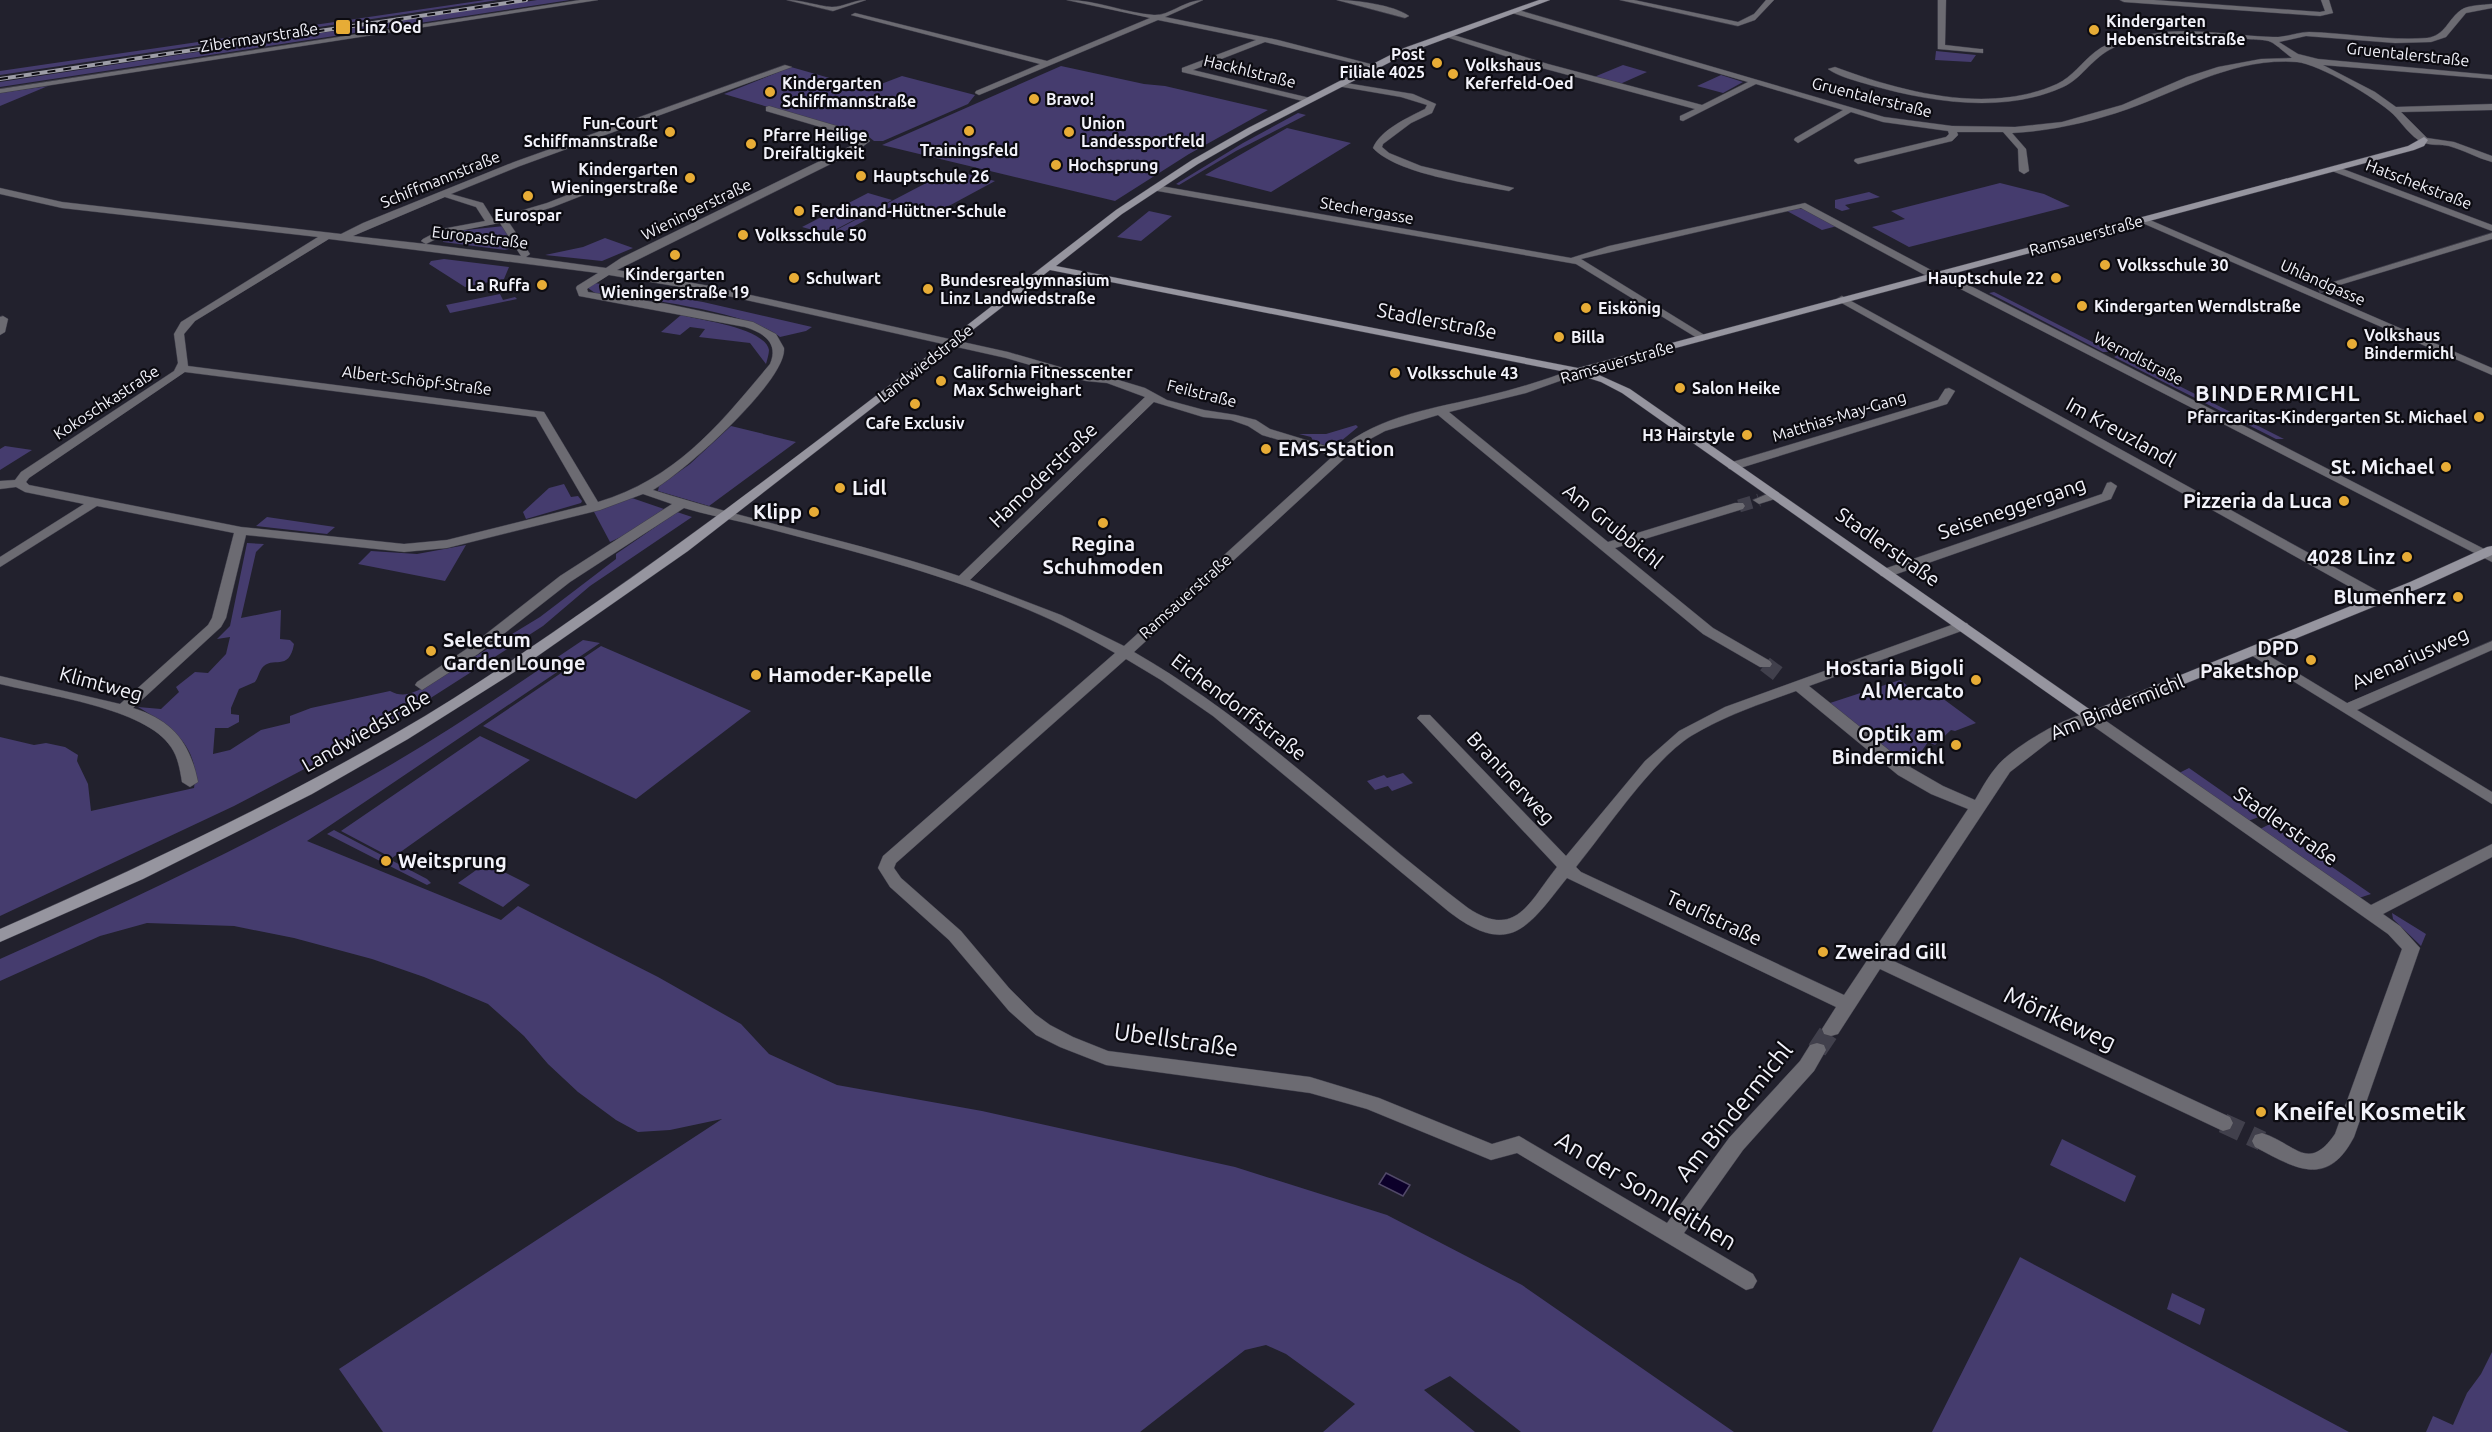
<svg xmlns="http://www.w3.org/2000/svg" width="2492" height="1432" font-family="Ubuntu,sans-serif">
  <rect width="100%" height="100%" fill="#22212d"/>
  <!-- green -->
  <path fill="#453c6e" d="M485,0h13l-498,75v-4z
    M537,0h33l-570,87v-5z
    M1936,51l40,4 -5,7 -36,-2z
    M1623,65l24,7 -27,12 -26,-7z
    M1061,66l83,18 21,2 103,24 -79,44 -74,47 -233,-56z
    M791,67l77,22 34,-13 73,19 -7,9 -85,37h-9l-5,-4 -145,-43z
    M1721,75l22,7 -20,11 -26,-7z
    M48,86l-48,20v-13z
    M1298,113l8,2 -70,36 -57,34 -3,-1 67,-41z
    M1287,128l64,15 -80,49 -66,-17z
    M951,170l44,11 -61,33 -38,-10 -68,36 -7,-2z
    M2000,183l44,11 26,12 -161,41 -37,-20 33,-8 -14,-8z
    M1869,192l11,5 -35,8 5,4 -8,2 -7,-3v-8z
    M868,193l24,7 -65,34 -25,-7z
    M1796,209h9l32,17 -15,4 -35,-19z
    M1149,211l23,5 -31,25 -24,-4z
    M504,226l13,21 -12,3 -62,-8 5,-10z
    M605,238l28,10 -31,13 -57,-6 38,-8z
    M444,259l65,8 -5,12 -39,8 -36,-23 2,-3z
    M595,283l108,19 109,25 -6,4 -26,6c-31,-25 -143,-40 -185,-44l-7,-5z
    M1994,292l118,60h-9l-114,-59z
    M500,294l3,6 12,-3 2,2 -67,14 -4,-8z
    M681,315c19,5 84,13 88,35 0,4 -2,10 -3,14l-16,-21 -51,-6 6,-8 -15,-2 -10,8 -19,-3z
    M2118,355l166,84h-8l-162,-82z
    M1356,425l2,2 -23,19 -20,-2 -4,-7 -12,-3h27z
    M731,426l65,16 -87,64 -51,-15 1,-5 31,-22z
    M5,446l27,4 -32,20v-21z
    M564,484l7,13 7,-1 4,5 -1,2 -55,16 -3,-7 26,-24z
    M632,498l32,11 -37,25 -17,8 -17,-32z
    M677,512l15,5 -102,69 -47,40 -153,98 -156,82 -234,110v-179l34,8 12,-2 19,4 13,8 -1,6 11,23 3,27 103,-23c7,-42 -24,-62 -56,-81l23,2 18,-17 -3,-5 19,-15 13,1 18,-19 4,-17 -13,2 13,-13 17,-83 17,1 -8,8 -15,66 40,-8 -1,29 10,1 4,4c-5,29 -22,11 -32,24 -3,4 -4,10 -7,14l-16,7 -8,19v6l8,1v7l-11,6h-13l-2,26 17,-4 31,-20 29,-7v-7l21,-8 79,-17c14,8 25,1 38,-6l112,-68 76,-58v-5z
    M267,517l68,10 -8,7 -71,-8z
    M466,545l-21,36 -87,-17 13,-13 46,3z
    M583,640l17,3 -293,198 194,79 17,-14 140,71 83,47 28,30 68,31 145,26 253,56 152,48 135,70 212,147h-213l-71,-56 -26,14 51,42h-152l32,-28 -69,-50 -20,-9 -21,5 -105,82h-757l-44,-63 383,-250 -52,11 -32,2 -22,-12 -38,-28 -30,-28 -24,-28 -36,-32 -64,-27 -52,-18 -78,-21 -60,-12 -87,-3 -47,13 -100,45v-22c129,-58 257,-118 380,-188 70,-40 136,-86 203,-131z
    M601,646l150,65 -115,88 -153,-73z
    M1900,680l25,19 13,-4 38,28 -21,8 -4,-1 -16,15 -7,-3 -19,27 -79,-66z
    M480,736l50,24 -138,98 -51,-27z
    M2189,768l70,49 -11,4 -69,-48z
    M1403,773l10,10 -21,8 -4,-5 -13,4 -8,-9 17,-6 3,3z
    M2270,824l101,70 -12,4 -99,-69z
    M334,830l93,49 4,4 -4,2 -100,-51z
    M486,863l44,22 -27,22 -45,-24z
    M2392,913l34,21 -5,12 -28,-27z
    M2062,1139l74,37 -11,26 -75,-37z
    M2020,1257l329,175h-417z
    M2172,1293l33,16 -5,16 -33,-16z
    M2492,1352v80h-66l7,-16 20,9 14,-32 14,-19z"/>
  <!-- water -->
  <path fill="#0c002a" stroke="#514968" stroke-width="1.5" d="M1386,1173l24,12 -7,11 -24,-12z"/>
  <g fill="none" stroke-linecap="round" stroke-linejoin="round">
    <!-- street-tunnel-far3 -->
    <path stroke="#41404c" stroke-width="10" stroke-dasharray="10 5" stroke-linecap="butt" d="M2318,289l11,-4"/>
    <!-- street-tunnel-far2 -->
    <path stroke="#41404c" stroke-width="13" stroke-dasharray="13 7" stroke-linecap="butt" d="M1739,506l20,-6"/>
    <!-- street-tunnel-far1 -->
    <path stroke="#41404c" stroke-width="16" stroke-dasharray="16 8" stroke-linecap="butt" d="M1765,664l17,13"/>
    <!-- street-tunnel -->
    <path stroke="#41404c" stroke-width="20" stroke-dasharray="20 10" stroke-linecap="butt" d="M1817,1050l14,-21
      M2223,1123l39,18"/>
    <!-- street casing -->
    <g stroke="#3f3e4a" stroke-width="1">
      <path id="street" d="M580,0h18l-598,93v-4z
        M787,0c16,0 30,6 45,7 11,0 22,-7 34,-7l-33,11z
        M1067,0c30,0 58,13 87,15 15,1 31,-15 49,-15l-38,17 113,23 100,26 -4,2 -109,-26 -72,28 117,28v4h-3l-125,-30v-4l74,-28 -98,-20 -179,75 -4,-2 1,-2 64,-27 -189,-49 4,-2 192,48 103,-43z
        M1337,0c19,0 57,5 72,16l-4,2z
        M1620,0h14l104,22 16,-8 12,-14h8l-19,20 -17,6z
        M1938,0h8l-1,45 35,4h3v4l-45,-4z
        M2120,0h34l166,12 5,-1 -4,-11h8l4,13 -13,3 -196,-14z
        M2492,4v4l-26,5 -20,24 -15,5 -36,1 -89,-7 -27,6 19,12 20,5 174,16v4l-169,-14 52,27 21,15 96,-3v6l-91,2 26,26 27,4 38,14v6c-15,-4 -28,-12 -43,-16 -8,-2 -19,0 -27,-4 -11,-5 -21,-20 -29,-28 -17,-16 -74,-50 -96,-52 -61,-5 -114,27 -169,47 -37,13 -77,22 -116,24l14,16 3,22 -5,3 -5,-3 -1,-22 -15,-17h-46l1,3 -6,6 -94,23 -4,-3 1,-2 91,-22 3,-3 -1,-3 -65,-9 -32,-10 -53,31 -4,-3 1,-2 48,-28 -87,-26 -73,37 -3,-1v-4l15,-7 -153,-41 -102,-33 7,-2 101,31 154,41 46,-23 -236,-69 3,-4 369,108 68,9 63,1 47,-5 60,-17 65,-28 31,-10 43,-8 31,-1c-7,-5 -15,-13 -21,-16 -6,-3 -17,-2 -23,-3 -40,-4 -103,-10 -139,11 -18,10 -28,29 -46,37 -59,27 -133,15 -193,-2 -13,-4 -31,-8 -42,-16l7,-2c67,25 153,48 222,17 15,-7 25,-22 38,-32 15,-12 37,-16 56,-18 41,-7 81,2 122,3 12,1 24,-5 36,-5 39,1 78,9 118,6 18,-2 21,-19 34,-28 7,-5 22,-5 31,-6z
        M785,65l7,2 -272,99 -69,28 32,9 10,16 54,-16 51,-20h6v4l-51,20 -45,14 22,33 -4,3 80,11 15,-10 240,-117 -3,-3 -92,-27v-4l3,-1 95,28 6,7 -13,10 -240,119 93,16 298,66 83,24 21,2 33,10 22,12 37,10 32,5 20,5 14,9 69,21c39,-35 98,-42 147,-54 30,-7 59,-16 88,-27h8v4l-56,20 -77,19 159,130 127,-39h8l2,3 -2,3 -128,39 98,80 57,33 2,3 -2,3h-10l-57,-33 -265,-219 -53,16 -26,14 -225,207c122,70 223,172 334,256 48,32 61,-6 89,-41l-137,-146 -3,-3 3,-3h10l136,141 79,-95 34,-30 46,-24 232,-84h10l2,3 -2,3 -158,57 101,81 33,19 32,14c7,-12 14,-25 23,-35 14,-17 78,-57 98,-51l275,191 121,-61v13l-109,57 17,12 20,22 -66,189c-27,52 -59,31 -99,10l-3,-6 3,-6 7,-2c34,11 46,40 73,1l67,-185 -14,-15 -299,-211 -39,18 -40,31 -123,186 343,159 3,6 -3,6 -7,2 -343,-162 -42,65 -7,2 -7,-2 -2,-5 14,-22 -269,-129c-39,49 -57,81 -119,33l-235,-195 -52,-36 -35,-21 -230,204 -2,5 7,10 60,53 48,57 26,26 15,11 23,12 35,14 202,26 69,21 113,46 27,-8 148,87 62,-85 71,-77 10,-16 7,-2 7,2 2,5 -12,21 -71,79 -59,83 69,41 4,7 -4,7 -7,2 -229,-137 -26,7 -124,-51 -57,-16 -204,-28 -46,-18 -24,-12 -27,-24 -60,-71 -59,-53 -12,-19 5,-12 232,-203c-110,-65 -246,-98 -369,-130 -21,-5 -42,-9 -62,-15l-114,74 -92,72 -56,36 -7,-5 2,-3 51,-34 92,-72 112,-72 -29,-10 -43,16 -153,38 -43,4 -158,-17 -20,83 -5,9 -88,81c39,12 57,34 65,74l-8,5 -8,-5c-2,-12 -4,-25 -11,-35 -25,-39 -127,-52 -171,-63v-8l120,28 88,-79 4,-7 22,-85 -137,-27 -97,61v-10l84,-53 -59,-12 -9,-5 -16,2v-8l15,-1 6,-8 153,-101 4,-8 -4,-29 7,-12 137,-85 -256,-29 -62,-14v-6l62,14 279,32 22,-11 151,-61zM445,197l31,10 9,14 -43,8 -19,10 -2,2 5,3 -73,-8zM500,223l21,33 -95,-12 22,-11zM329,239l269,34 -21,13 -1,2 3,8 166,31c19,6 34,16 25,37 -51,61 -93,114 -172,138l-54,-90 -356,-46 -4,-32 11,-13zM609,275l101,17 296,66 80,23 21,2 38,14 -186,179c-100,-34 -205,-54 -306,-86 30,-17 134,-109 131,-142l-8,-14 -23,-12 -86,-18 -79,-12 -1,-3zM185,372l351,45 51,88 -140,35 -43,4 -163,-17 -212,-42 -3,-3 3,-4zM1154,402l49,15 28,3 17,6 14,9 71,21 -209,190 -63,-31 -91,-35zM1796,691l102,84 33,19 37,15 -124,186 -263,-123 -5,-5c30,-37 77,-107 115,-131 33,-20 69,-32 105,-45z
        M1340,82l73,12 23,10 -4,9 -21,10 -28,21 -1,3 7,6 32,13 93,22 -5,3c-36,-7 -112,-17 -136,-43 7,-18 36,-31 52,-39l2,-4 -26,-8 -64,-11 -1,-2z
        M2335,166l157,59v6l-160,-60 -2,-2z
        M1155,185l416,73 38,-12 196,-43 126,67 26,9 535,274v9l-543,-279 -26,-9 -122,-66 -220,51 125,77 1,2 -5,3 -126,-77 -424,-74 -2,-2z
        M2143,217l349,151v7l-352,-153v-4z
        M2492,233v6l-159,48 -9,-2z
        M1842,296l545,300 2,3 -7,4 -5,-1 -539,-301 -1,-2z
        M3,316l5,3 -3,13 -5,3v-18z
        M1949,388l6,3 -8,13 -210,65h-8l-2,-3 2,-3 209,-63 7,-11z
        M2111,482l6,4 -6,13 -220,77h-10l-2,-3 2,-3 221,-76 5,-11z
        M1774,491l4,1 2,3 -2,3 -19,6 -6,-4z
        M2492,641v9l-135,60 135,82v12l-246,-152 7,-4 5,1 89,54z"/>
    </g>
    <!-- secondary casing -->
    <g stroke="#3f3e4a" stroke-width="1">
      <path id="secondary" d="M1539,0h11l-140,52 -156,80 -56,32 -76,50 -66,52 522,102 830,-222 16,-9 4,3 -4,6 -10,4 -824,221 40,18 462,322 318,-129 77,-35 5,-1v9l-72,33 -329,134 -5,-2 -464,-327 -21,-11 -25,-8 -526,-104 -362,281 -169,118 -111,70 -96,55 -169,85 -143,63v-13c135,-60 269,-122 396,-196 70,-40 136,-86 202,-132 177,-123 346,-259 518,-391l76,-50 56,-32 156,-80z"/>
    </g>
    <!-- street -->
    <use href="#street" fill="#6c6b72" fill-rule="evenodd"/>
    <!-- secondary -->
    <use href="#secondary" fill="#96959f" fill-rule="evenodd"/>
    <!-- rail casing -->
    <g stroke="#9d9da7" stroke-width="4">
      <path id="rail" d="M0,79l526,-79"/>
    </g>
    <!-- rail -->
    <use href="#rail" stroke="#0c0b11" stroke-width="2" stroke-dasharray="8" stroke-linecap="butt"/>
  </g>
  <!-- markers -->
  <g fill="#e7ac36" stroke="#0c0b11" stroke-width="2">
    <rect x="335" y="19" width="16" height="16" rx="3"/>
    <circle cx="2094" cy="30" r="6"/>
    <circle cx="1437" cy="63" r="6"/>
    <circle cx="1453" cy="74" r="6"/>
    <circle cx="770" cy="92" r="6"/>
    <circle cx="1034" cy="99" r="6"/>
    <circle cx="969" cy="131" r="6"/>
    <circle cx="670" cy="132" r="6"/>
    <circle cx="1069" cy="132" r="6"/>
    <circle cx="751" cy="144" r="6"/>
    <circle cx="1056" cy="165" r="6"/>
    <circle cx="861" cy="176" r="6"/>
    <circle cx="690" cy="178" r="6"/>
    <circle cx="528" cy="196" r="6"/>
    <circle cx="799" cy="211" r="6"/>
    <circle cx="743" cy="235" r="6"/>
    <circle cx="675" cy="255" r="6"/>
    <circle cx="2105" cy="265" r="6"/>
    <circle cx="794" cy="278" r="6"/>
    <circle cx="2056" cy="278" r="6"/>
    <circle cx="542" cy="285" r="6"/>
    <circle cx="928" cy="289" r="6"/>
    <circle cx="2082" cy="306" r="6"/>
    <circle cx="1586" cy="308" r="6"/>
    <circle cx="1559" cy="337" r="6"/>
    <circle cx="2352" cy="344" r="6"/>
    <circle cx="1395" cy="373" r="6"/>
    <circle cx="941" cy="381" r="6"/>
    <circle cx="1680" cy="388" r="6"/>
    <circle cx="915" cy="404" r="6"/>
    <circle cx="2479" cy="417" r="6"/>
    <circle cx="1747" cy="435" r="6"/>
    <circle cx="1266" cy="449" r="6"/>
    <circle cx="2446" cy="467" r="6"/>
    <circle cx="840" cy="488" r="6"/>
    <circle cx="2344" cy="501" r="6"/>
    <circle cx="814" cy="512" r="6"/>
    <circle cx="1103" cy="523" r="6"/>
    <circle cx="2407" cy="557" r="6"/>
    <circle cx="2458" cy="597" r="6"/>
    <circle cx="431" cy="651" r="6"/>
    <circle cx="2311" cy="660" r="6"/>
    <circle cx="756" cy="675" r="6"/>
    <circle cx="1976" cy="680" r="6"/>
    <circle cx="1956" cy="745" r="6"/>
    <circle cx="386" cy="861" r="6"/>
    <circle cx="1823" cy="952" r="6"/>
    <circle cx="2261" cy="1112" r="6"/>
  </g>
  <g text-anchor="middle" stroke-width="4.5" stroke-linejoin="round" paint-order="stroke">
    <!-- far-poi labels -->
    <g font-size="16" font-weight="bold" fill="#f2f2fa" stroke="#0c0b11" text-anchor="start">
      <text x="2106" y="27">Kindergarten<tspan x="2106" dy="18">Hebenstreitstraße</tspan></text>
      <text x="356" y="33">Linz Oed</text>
      <text x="1425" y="60" text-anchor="end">Post<tspan x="1425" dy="18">Filiale 4025</tspan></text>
      <text x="1465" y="71">Volkshaus<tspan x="1465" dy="18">Keferfeld-Oed</tspan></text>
      <text x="782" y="89">Kindergarten<tspan x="782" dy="18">Schiffmannstraße</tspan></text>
      <text x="1046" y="105">Bravo!</text>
      <text x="658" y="129" text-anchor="end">Fun-Court<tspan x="658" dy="18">Schiffmannstraße</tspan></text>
      <text x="1081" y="129">Union<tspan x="1081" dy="18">Landessportfeld</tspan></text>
      <text x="763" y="141">Pfarre Heilige<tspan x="763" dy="18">Dreifaltigkeit</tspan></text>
      <text x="969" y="156" text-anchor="middle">Trainingsfeld</text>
      <text x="1068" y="171">Hochsprung</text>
      <text x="678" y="175" text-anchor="end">Kindergarten<tspan x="678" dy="18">Wieningerstraße</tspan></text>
      <text x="873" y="182">Hauptschule 26</text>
      <text x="811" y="217">Ferdinand-Hüttner-Schule</text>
      <text x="528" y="221" text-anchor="middle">Eurospar</text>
      <text x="755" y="241">Volksschule 50</text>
      <text x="2117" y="271">Volksschule 30</text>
      <text x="675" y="280" text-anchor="middle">Kindergarten<tspan x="675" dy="18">Wieningerstraße 19</tspan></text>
      <text x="806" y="284">Schulwart</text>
      <text x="2044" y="284" text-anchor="end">Hauptschule 22</text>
      <text x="940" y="286">Bundesrealgymnasium<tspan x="940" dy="18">Linz Landwiedstraße</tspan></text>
      <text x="530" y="291" text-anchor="end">La Ruffa</text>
      <text x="2094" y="312">Kindergarten Werndlstraße</text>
      <text x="1598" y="314">Eiskönig</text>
      <text x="2364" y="341">Volkshaus<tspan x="2364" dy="18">Bindermichl</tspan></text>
      <text x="1571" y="343">Billa</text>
      <text x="953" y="378">California Fitnesscenter<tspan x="953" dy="18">Max Schweighart</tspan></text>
      <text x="1407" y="379">Volksschule 43</text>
      <text x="1692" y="394">Salon Heike</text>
      <text x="2467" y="423" text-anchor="end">Pfarrcaritas-Kindergarten St. Michael</text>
      <text x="915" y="429" text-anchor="middle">Cafe Exclusiv</text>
      <text x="1735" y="441" text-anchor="end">H3 Hairstyle</text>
    </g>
    <!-- far-street labels -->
    <g font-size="16" fill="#f2f2fa" stroke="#0c0b11">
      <text transform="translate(259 37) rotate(-9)" y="6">Zibermayrstraße</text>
      <text transform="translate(2408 54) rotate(6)" y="6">Gruentalerstraße</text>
      <text transform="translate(1250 71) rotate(14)" y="6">Hackhlstraße</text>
      <text transform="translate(1872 97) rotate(14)" y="6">Gruentalerstraße</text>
      <text transform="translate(440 179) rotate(-22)" y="6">Schiffmannstraße</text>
      <text transform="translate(2419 184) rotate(21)" y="6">Hatschekstraße</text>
      <text transform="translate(696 209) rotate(-26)" y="6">Wieningerstraße</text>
      <text transform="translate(1367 210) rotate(10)" y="6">Stechergasse</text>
      <text transform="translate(2086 235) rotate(-15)" y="6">Ramsauerstraße</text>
      <text transform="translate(480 237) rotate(7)" y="6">Europastraße</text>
      <text transform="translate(2323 282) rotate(24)" y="6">Uhlandgasse</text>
      <text transform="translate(2139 358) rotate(27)" y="6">Werndlstraße</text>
      <text transform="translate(1617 362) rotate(-16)" y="6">Ramsauerstraße</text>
      <text transform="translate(925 363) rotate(-38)" y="6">Landwiedstraße</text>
      <text transform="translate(417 380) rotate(7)" y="6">Albert-Schöpf-Straße</text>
      <text transform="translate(1202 393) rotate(14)" y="6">Feilstraße</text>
      <text transform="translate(106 402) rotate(-33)" y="6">Kokoschkastraße</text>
      <text transform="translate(1839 416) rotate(-17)" y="6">Matthias-May-Gang</text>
      <text transform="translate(1185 596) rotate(-42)" y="6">Ramsauerstraße</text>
    </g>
    <!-- street labels -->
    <g font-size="20" fill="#f2f2fa" stroke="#0c0b11">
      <text transform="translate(1437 321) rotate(11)" y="7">Stadlerstraße</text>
      <text transform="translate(2121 432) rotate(29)" y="7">Im Kreuzlandl</text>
      <text transform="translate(1043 475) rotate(-44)" y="7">Hamoderstraße</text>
      <text transform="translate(2012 508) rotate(-19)" y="7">Seiseneggergang</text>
      <text transform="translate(1613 526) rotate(39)" y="7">Am Grubbichl</text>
      <text transform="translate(1888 547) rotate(35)" y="7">Stadlerstraße</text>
      <text transform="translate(2410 658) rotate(-24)" y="7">Avenariusweg</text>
      <text transform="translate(101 684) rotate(15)" y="7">Klimtweg</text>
      <text transform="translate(1239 707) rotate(37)" y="7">Eichendorffstraße</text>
      <text transform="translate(2117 707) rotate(-22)" y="7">Am Bindermichl</text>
      <text transform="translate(366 731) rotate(-30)" y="7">Landwiedstraße</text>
      <text transform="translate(1511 778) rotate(47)" y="7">Brantnerweg</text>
      <text transform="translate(2286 826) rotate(35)" y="7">Stadlerstraße</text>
      <text transform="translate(1714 918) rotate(25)" y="7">Teuflstraße</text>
    </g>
    <!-- poi labels -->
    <g font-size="20" font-weight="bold" fill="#f2f2fa" stroke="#0c0b11" text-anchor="end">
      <text x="1278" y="456" text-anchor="start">EMS-Station</text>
      <text x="2434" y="474">St. Michael</text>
      <text x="852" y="495" text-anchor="start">Lidl</text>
      <text x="2332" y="508">Pizzeria da Luca</text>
      <text x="802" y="519">Klipp</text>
      <text x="1103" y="551" text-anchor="middle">Regina<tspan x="1103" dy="23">Schuhmoden</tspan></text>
      <text x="2395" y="564">4028 Linz</text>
      <text x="2446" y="604">Blumenherz</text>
      <text x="443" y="647" text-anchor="start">Selectum<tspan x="443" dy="23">Garden Lounge</tspan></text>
      <text x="2299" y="655">DPD<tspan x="2299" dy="23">Paketshop</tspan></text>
      <text x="1964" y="675">Hostaria Bigoli<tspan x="1964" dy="23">Al Mercato</tspan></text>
      <text x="768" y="682" text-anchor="start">Hamoder-Kapelle</text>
      <text x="1944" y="741">Optik am<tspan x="1944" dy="23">Bindermichl</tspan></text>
      <text x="398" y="868" text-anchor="start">Weitsprung</text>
      <text x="1835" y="959" text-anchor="start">Zweirad Gill</text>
    </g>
    <!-- far-district labels -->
    <g font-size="22" font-weight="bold" letter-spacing="1.5" fill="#f2f2fa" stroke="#0c0b11">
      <text x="2278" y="401">BINDERMICHL</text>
    </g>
    <!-- near-street labels -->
    <g font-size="24" fill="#f2f2fa" stroke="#0c0b11">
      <text transform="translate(2060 1019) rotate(25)" y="8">Mörikeweg</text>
      <text transform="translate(1176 1040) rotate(8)" y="8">Ubellstraße</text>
      <text transform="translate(1734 1112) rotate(-51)" y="8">Am Bindermichl</text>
      <text transform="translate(1646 1191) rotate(31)" y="8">An der Sonnleithen</text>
    </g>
    <!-- near-poi labels -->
    <g font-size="24" font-weight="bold" fill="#f2f2fa" stroke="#0c0b11" text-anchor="start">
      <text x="2273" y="1120">Kneifel Kosmetik</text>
    </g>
  </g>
</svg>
